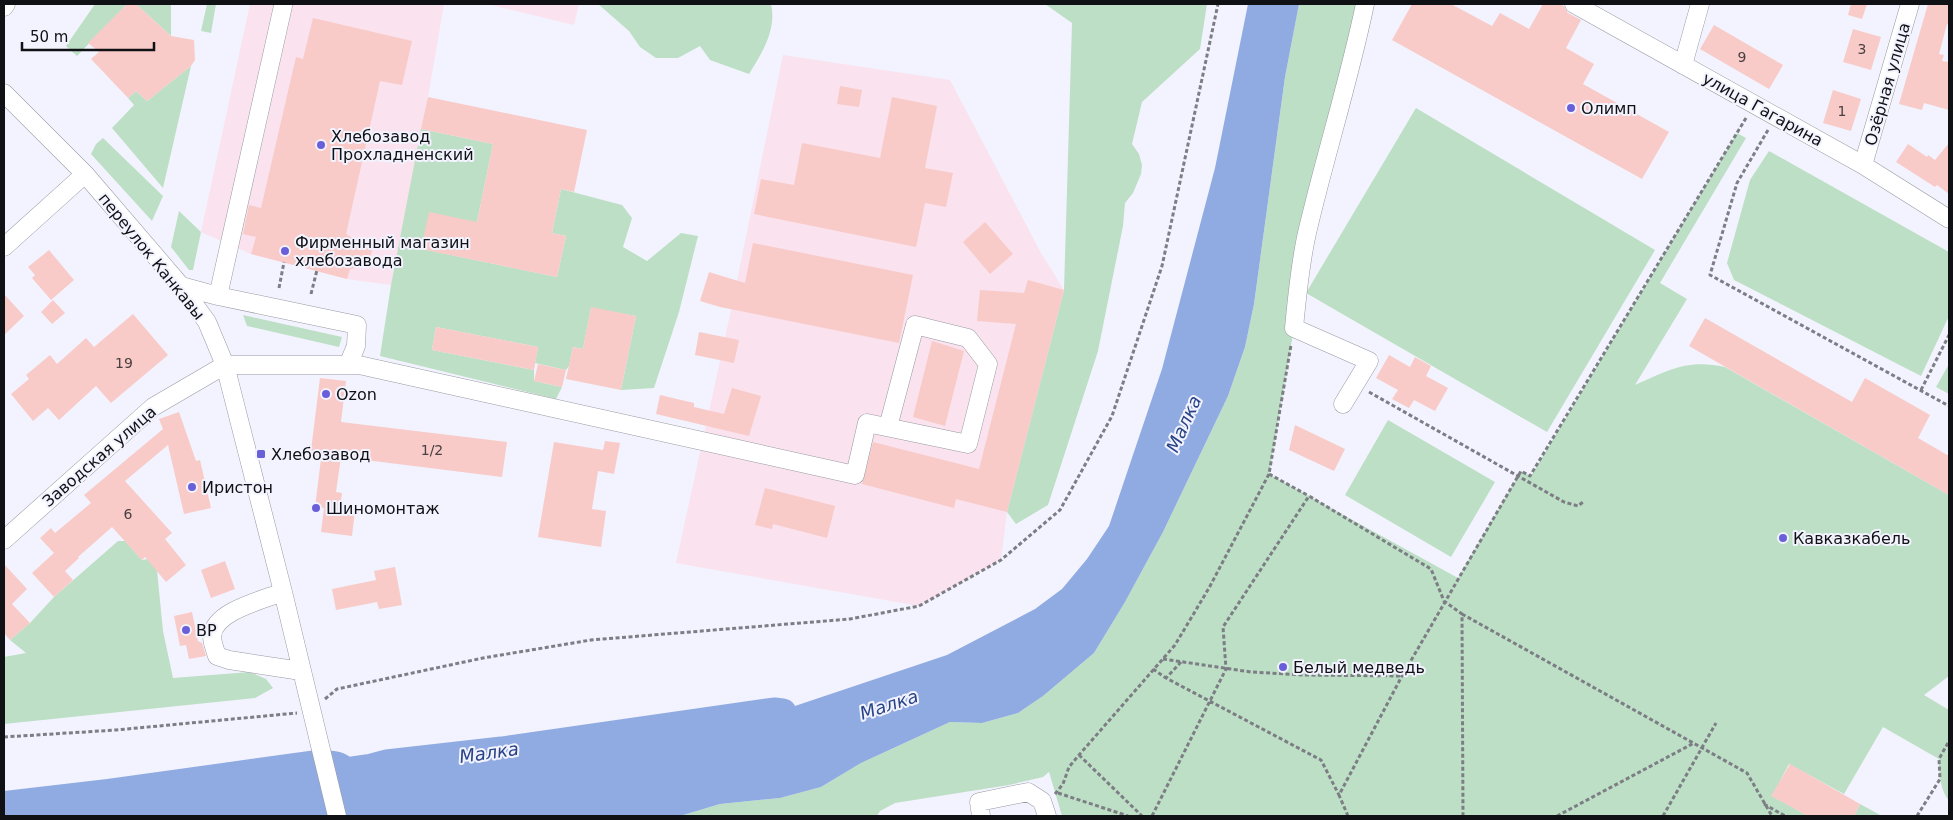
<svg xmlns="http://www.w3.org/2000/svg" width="1953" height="820" font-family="'DejaVu Sans',sans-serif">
  <rect width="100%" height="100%" fill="#f2f3fe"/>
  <!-- industrial -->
  <path fill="#fae2ee" d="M250,4h194l-16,93 -37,188 -44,-6 -96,-25 -50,-22z
    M487,4h92l-5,21z
    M783,55l167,25 91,173 23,37 -57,222 -6,48 -82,46 -243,-43 54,-248z"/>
  <!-- green -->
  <path fill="#bddfc5" d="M95,4h32l-50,52 -11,-10z
    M136,4h35v32z
    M207,4h9l-5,29 -10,-2z
    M598,4h173c6,25 -9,49 -22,70l-39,-14 -10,-14 -22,12h-22l-16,-11 -11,-16z
    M1045,4h162l-7,45 -58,53 -10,42 7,10 3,11 -1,9 -8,19 -8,10 -2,23 -25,125 -50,154 -32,19 -9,-12 57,-222 8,-267z
    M1299,4h66l-71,324 -25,146 189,104 63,-107 10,5 206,-343 9,5 -86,145 27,16 -52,86c35,-15 51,-26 90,-18l224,128v181l-25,19 25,15v91c-9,-12 -10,-27 -10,-42l-56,-32 -39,67 -55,-30 -17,32 36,20h-746l-13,-44 -6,5 -34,8 -114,18 -15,8 -3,5h-197l40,-12 60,-6 41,-11 40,-24 89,-41 32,1 36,-10 25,-17 51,-43 31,-51 38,-70 65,-136 17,-49 9,-43 31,-227z
    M191,66l-28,122 -51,-60 22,-23 -6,-7 8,-7 11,10z
    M1416,108l239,142 -108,182 -241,-139z
    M421,129l72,15 -16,78 -55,27 135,28 9,-41 -14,-3 9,-44 61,16 10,13 -9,29 24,14 34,-28 17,3 -19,76 -25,76 -33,2 15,-74 -45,-8 -8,41 -10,-2 -4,19 -3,4 -31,-7 3,-16 -102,-20 -4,23 102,20v11l28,6 -6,12 -176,-43 11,-71z
    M103,138l60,58 -11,25 -61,-67 5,-10z
    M1769,151l180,101v64l-28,60 -187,-96 -7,-17 23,-83z
    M179,211l22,21 -8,38h-4l-18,-23z
    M243,315l99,22 -3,10 -92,-21z
    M1949,364v30l-13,-7z
    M1388,420l107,62 -44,75 -106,-62z
    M118,541h7l17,19 6,-1 9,11 6,61 10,47 77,-6 16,7 7,9 -18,10 -251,26v-67l22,-4 -16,-13 20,-17 24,-26z
    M1860,804l22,12h-28z"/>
  <!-- water -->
  <path fill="#90abe1" d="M1248,4h51l-14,73 -31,227 -9,43 -17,49 -65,136 -38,70 -31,51 -51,43 -25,17 -36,10 -32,-1 -89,41 -40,24 -41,11 -60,6 -40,12h-676v-25l103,-12 209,-29c10,0 22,0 31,5 18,11 17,16 40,10l115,-13 272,-39 173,-58 88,-46 27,-20 25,-30 22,-33 53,-157 53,-201z"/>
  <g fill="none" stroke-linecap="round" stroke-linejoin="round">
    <!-- river -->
    <path stroke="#90abe1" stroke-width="31" d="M331,775l41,-6 15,-4 115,-13 272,-39 8,1"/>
  </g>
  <!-- building -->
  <path fill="#f8cbc8" d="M127,4h9l35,32 23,4 1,20 -4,6 -44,35 -11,-10 -8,7 -37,-39 8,-7 -11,-9z
    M1412,4h39l41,22 8,-13 29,16 14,-25h17l4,2 4,7 13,7 -15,28 28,16 -11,20 86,48 -27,47 -250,-139z
    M1851,4h16l-5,15 -14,-4z
    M1928,4h21v21l-2,-1 -8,30 5,1 -2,6 7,1v48l-25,-7 -2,7 -23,-6z
    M313,18l99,23 -10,44 -22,-4 -34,153 26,16 -4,16 -18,3 -3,10 -96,-25 5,-17 -13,-3 6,-29 12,3 35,-151 7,2z
    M1714,25l69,40 -14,24 -69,-40z
    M1853,29l28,8 -10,33 -28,-8z
    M840,86l22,4 -3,17 -22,-3z
    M1833,90l28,9 -10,32 -28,-8z
    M428,97l159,33 -13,62 -13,-3 -9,44 14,3 -9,41 -136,-28 8,-37 48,10 16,-78 -72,-15z
    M892,97l45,9 -12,62 28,5 -7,34 -21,-4 -9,44 -162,-33 7,-35 33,6 8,-42 78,15z
    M1949,143v51l-12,-9 -2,2 -39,-25 12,-18 19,13 1,-2 7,5z
    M985,222l28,32 -23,20 -27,-32z
    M753,243l160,32 -14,68 -179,-36 -20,-6 9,-29 36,11z
    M49,250l25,30 -23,20 -19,-22 3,-3 -7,-8z
    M1028,280l36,10 -57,222 -51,-13 -2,9 -92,-24 11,-42 106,27 37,-145 -39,-3 3,-31 44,3z
    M4,294l20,22 -20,19z
    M53,300l12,13 -13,11 -11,-12z
    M591,307l45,9 -15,74 -55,-11 7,-32 10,2z
    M133,314l35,41 -57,48 -15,-17 -37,34 -11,-12 -15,13 -22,-27 18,-15 -3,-4 24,-20 7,9 29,-26 8,9z
    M1705,318l147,84 13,-24 65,37 -12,23 31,18v39l-260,-149z
    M436,327l102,20 -4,23 -102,-20z
    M699,332l40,8 -5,23 -39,-8z
    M932,341l32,10 -19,75 -32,-9z
    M1389,355l21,12 5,-10 16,9 -5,10 22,12 -13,23 -21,-11 -5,8 -17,-9 6,-9 -22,-12z
    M538,364l28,6 -4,17 -28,-6z
    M320,378l26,3 -5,41 166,20 -5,35 -161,-20 -5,35 6,1 -2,16 15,2 -3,25 -31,-4 3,-24 -9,-1 6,-48 -7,-4 -3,-5z
    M732,388l29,8 -12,40 -93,-22 4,-19 34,8v4l30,7z
    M179,412l17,49 4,-1 11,48 -27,6 -16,-69 -43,36 47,52 -7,6 21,26 -20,17 -21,-25 -3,3 -30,-33 -34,30 1,1 -14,13 8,9 -19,17 -22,-24 22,-20 -14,-15 11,-10 4,5 36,-30 -7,-8 79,-66 -4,-10z
    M1295,425l50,24 -11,22 -45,-21z
    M605,441l15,2 -6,31 -16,-3 -6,38 14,2 -5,36 -63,-10 16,-95 49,8z
    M765,488l70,18 -8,32 -54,-14 -1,5 -17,-4z
    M225,561l10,28 -24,9 -10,-28z
    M4,564l23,25 -15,15 18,19 -20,17 -6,-7z
    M395,567l7,38 -23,4 -2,-7 -41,8 -4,-21 44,-9 -2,-9z
    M192,612l6,29 4,2 4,13 -17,3 -3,-14 -6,1 -6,-30z
    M1790,764l70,40 -6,12h-46l-37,-20z"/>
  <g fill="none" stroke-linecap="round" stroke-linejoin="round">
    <!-- minor casing -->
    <g stroke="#989aa3" stroke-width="19">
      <path id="minor" d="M1574,4l289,161 86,54
        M4,7l2,-3
        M1683,65l17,-61
        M4,93l81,81 96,112 26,36 18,43 58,227 54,224
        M1863,165l47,-161
        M4,247l81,-73
        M181,286l37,10 139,29 -1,21 -8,19
        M218,296l65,-290
        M225,365h134l496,110 12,-52 101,21 20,-80 -20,-26 -53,-13 -27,102
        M1343,404l26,-43 -75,-33c3,-32 6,-64 13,-95 18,-77 42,-152 58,-229
        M4,540l149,-133 72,-42
        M283,592c-20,8 -69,19 -71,44 0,6 3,14 5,20l12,4 72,11
        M981,816l-2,-14 49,-10 14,9 5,15"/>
    </g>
    <!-- path -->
    <path stroke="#7d7e85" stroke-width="3" stroke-dasharray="4 2.5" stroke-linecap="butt" d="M1768,130l-31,53 -27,92 239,131
      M279,288l5,-26
      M311,294l6,-24
      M1921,390l28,-55
      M1369,392l195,110 14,4 5,-4
      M1269,474l40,22
      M1462,614l285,159 25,43
      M1163,659l88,13 52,3 99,1
      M1181,662l-15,16 155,82 18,35
      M1153,669l13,9
      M325,699l12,-10 146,-31 108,-18 259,-21 69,-13 82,-46 59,-50 52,-94 50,-150 56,-262
      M4,737l112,-7 181,-17
      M1079,755l63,61
      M1058,793l70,23
      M1055,794l8,-10 6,-17 10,-12 96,-110 34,-57 60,-114 22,-129
      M1764,804l21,12
      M1152,816l74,-147 -3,-42 86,-131 122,73 13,32 18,13 1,202
      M1348,816l-9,-21 63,-119 119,-205 9,5 216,-358
      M1557,816l137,-73
      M1663,816l53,-93
      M1917,816l23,-37 -1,-20 10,-18"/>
    <!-- minor -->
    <use href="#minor" stroke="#fff" stroke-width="18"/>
  </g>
  <!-- markers -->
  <g fill="#6960d9" stroke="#f2f3fe" stroke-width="2">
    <circle cx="1571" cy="108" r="5"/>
    <circle cx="321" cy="145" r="5"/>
    <circle cx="285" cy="251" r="5"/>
    <circle cx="326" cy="394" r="5"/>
    <rect x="256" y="449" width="10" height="10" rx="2.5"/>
    <circle cx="192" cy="487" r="5"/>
    <circle cx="316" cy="508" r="5"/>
    <circle cx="1783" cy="538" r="5"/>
    <circle cx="186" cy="630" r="5"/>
    <circle cx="1283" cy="667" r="5"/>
  </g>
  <g text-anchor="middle" stroke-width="4" stroke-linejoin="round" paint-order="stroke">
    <!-- number labels -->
    <g font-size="14" fill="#4a4041">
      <text x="1862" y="54">3</text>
      <text x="1742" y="62">9</text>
      <text x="1842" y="116">1</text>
      <text x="124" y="368">19</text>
      <text x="432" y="455">1/2</text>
      <text x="128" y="519">6</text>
    </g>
    <!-- street labels -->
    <g font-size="16" fill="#101114" stroke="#f2f3fe">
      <text transform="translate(1887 84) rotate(-74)" y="6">Озёрная улица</text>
      <text transform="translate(1763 109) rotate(29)" y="6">улица Гагарина</text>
      <text transform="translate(152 256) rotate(51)" y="6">переулок Канкавы</text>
      <text transform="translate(99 456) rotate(-41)" y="6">Заводская улица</text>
    </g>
    <!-- poi labels -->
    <g font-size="16" fill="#101114" stroke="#f2f3fe" text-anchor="start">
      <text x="1581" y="114">Олимп</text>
      <text x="331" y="142">Хлебозавод<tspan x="331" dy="18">Прохладненский</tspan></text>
      <text x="295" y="248">Фирменный магазин<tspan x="295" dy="18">хлебозавода</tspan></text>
      <text x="336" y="400">Ozon</text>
      <text x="271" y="460">Хлебозавод</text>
      <text x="202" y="493">Иристон</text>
      <text x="326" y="514">Шиномонтаж</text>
      <text x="1793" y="544">Кавказкабель</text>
      <text x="196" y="636">BP</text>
      <text x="1293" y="673">Белый медведь</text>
    </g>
    <!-- water labels -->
    <g font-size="18" font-style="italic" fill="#284486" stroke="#f2f3fe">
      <text transform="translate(1184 424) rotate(-66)" y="6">Малка</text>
      <text transform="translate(889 705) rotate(-18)" y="6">Малка</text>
      <text transform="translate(489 753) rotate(-8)" y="6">Малка</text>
    </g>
  </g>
  <!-- border -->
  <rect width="1953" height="820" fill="none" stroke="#101114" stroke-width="10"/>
  <!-- scale -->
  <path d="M22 42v8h132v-8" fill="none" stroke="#101114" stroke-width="2.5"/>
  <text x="30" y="42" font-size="15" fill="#101114" stroke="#f2f3fe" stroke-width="4" paint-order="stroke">50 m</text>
</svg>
